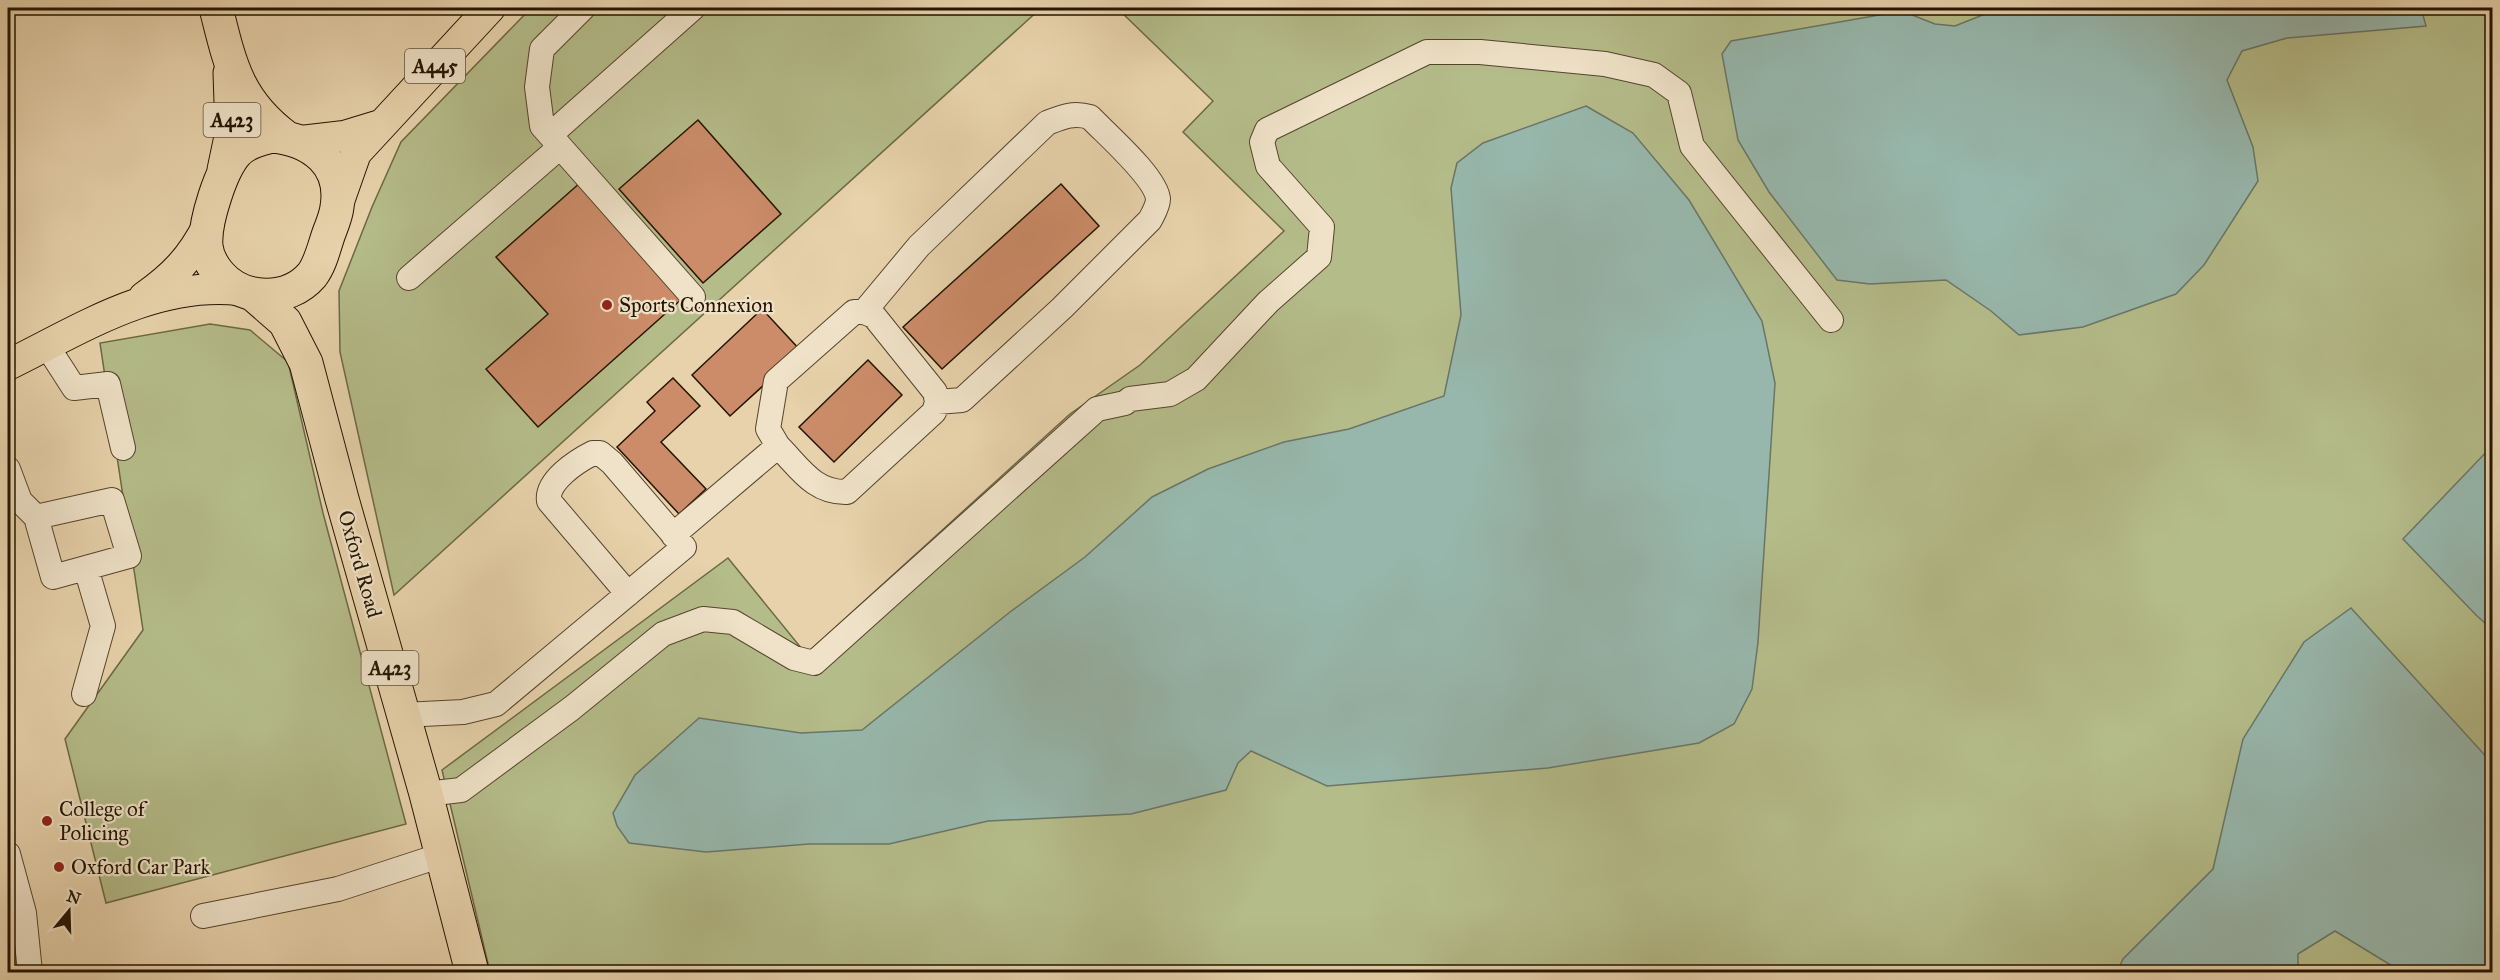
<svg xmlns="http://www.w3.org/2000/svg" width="2500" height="980" font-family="'IM FELL Great Primer',serif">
  <rect width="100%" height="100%" fill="#e7d2ab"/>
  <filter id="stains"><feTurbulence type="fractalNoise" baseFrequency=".00333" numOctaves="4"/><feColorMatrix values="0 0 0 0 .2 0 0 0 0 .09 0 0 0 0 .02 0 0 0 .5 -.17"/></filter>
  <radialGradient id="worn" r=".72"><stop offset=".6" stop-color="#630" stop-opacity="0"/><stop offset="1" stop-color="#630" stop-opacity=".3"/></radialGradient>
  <!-- green -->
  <path fill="#b4bc89" stroke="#6c6845" stroke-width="1.5" d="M531,8h510l-647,587 -54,-243 -1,-61 33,-84 29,-65z
    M1117,8h1375v964h-2002l-48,-202 286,-212 78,96 264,-240 70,-49 144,-134 -101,-99 30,-31z
    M210,324l40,6 38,32 35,151 83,311 -300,79 -41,-164 78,-109 -43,-287z"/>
  <!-- water -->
  <path fill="#97b7ac" stroke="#697668" stroke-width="1.5" d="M2000,8h421l5,18 -139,12 -45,13 -15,29 26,67 5,34 -54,84 -28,29 -93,33 -64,8 -28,-24 -45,-31 -76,4 -33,-4 -68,-88 -31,-52 -16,-86 9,-13 171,-30 33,13 20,2z
    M1586,106l47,27 56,67 73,121 13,62 -17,259 -6,47 -18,35 -35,19 -151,25 -221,18 -76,-35 -13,12 -12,27 -95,24 -143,7 -99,23h-80l-103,8 -77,-9 -12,-17 -4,-13 22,-38 64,-57 102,15 61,-3 148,-118 75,-55 67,-60 56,-28 76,-27 65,-13 95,-33 17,-81 -10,-127 6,-25 26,-20z
    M2492,446v183l-15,-13 -74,-77z
    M2351,608l141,155v209h-90l-67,-41 -37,23v18h-181l6,-13 90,-90 30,-130 61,-97z"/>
  <!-- building -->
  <path fill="#cc8c69" stroke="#241401" stroke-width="1.5" d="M698,120l83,94 -78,69 -84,-94z
    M581,182l103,115 -146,130 -52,-58 62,-55 -52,-57z
    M1061,184l38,42 -157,143 -39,-42z
    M762,309l39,42 -71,65 -38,-41z
    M868,360l34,35 -68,67 -35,-35z
    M673,378l27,28 -39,36 45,47 -27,25 -62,-67 38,-36 -8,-9z"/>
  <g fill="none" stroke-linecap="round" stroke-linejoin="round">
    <!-- minor casing -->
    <g stroke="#55442c" stroke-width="26">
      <path id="minor" d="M583,8l-41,41 -5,38 5,39 151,171
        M550,135l143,-127
        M409,278l151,-131
        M864,312l55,-66 128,-123c15,-6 26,-11 43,-6 16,17 66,60 68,82 0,7 -5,15 -8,21l-88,88 -100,92 -25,2
        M47,346l27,42 34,-4 15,64
        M8,469l12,32 16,16 17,60 76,-21 -17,-56 -76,17
        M673,535l105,-89c22,22 36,47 69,46l87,-80 3,-10 -2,-10 -61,-76 -10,-4h-10l-78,69 -8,48 10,17
        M84,694l19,-68 -17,-58
        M403,715l60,-3 33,-8 188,-157 -72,-84 -12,-10h-7c-16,8 -47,28 -44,48l79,93
        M426,794l35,-4 111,-82 91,-74 40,-15 30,3 61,36 20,5 283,-254 28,-6 5,-4 40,-5 26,-15 72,-77 51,-45 3,-30 -54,-61 -6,-24 5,-12 160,-78h53l125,12 49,11 25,18 13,53 139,174
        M8,854l16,59 6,59
        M203,916l135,-27 104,-34"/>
    </g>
    <!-- major casing -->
    <g stroke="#241401" stroke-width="32">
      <path id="major" d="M301,141l43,-5 36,-11
        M337,207l19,-54 134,-145
        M144,297c30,-21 47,-39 64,-72
        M8,365c73,-36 146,-84 231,-75"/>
    </g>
    <!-- highway casing -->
    <g stroke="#241401" stroke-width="35">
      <path id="highway" d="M216,8c14,56 21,93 71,130
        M273,136c39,4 71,28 64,71 -1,9 -5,18 -8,26 -5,14 -8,30 -17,42 -24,28 -69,26 -92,0 -7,-8 -13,-19 -14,-29 -2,-23 15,-77 31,-94 10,-10 23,-13 36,-16z
        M224,170l8,-38 -2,-59
        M254,295l31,27 21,41 36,136 84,295 46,178"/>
    </g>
    <!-- minor -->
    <use href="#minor" stroke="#efe2c8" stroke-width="24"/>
    <!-- major -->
    <use href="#major" stroke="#e7d2ab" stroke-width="30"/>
    <!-- highway -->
    <use href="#highway" stroke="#e7d2ab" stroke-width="33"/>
  </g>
  <!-- markers -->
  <g fill="#8f2418" stroke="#efe2c8" stroke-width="2">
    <circle cx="607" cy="305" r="6"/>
    <circle cx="47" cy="821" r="6"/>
    <circle cx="59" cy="867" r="6"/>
  </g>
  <g text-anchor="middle" stroke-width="4.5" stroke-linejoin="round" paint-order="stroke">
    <!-- shield labels -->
    <g fill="#efe2c8" stroke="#61523d" stroke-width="1.5">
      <rect x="405" y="49" width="60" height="34" rx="4.5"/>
      <rect x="203.5" y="103" width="57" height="34" rx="4.5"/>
      <rect x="361.5" y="651" width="57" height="34" rx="4.5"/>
    </g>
    <g font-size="20" font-weight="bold" fill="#241401">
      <text x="435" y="73">A445</text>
      <text x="232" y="127">A423</text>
      <text x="390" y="675">A423</text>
    </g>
    <!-- poi labels -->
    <g font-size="21" fill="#241401" stroke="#efe2c8" text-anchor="start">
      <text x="619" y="312">Sports Connexion</text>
      <text x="59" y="816">College of<tspan x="59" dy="24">Policing</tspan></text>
      <text x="71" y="874">Oxford Car Park</text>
    </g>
    <!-- street labels -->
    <g font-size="21" fill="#241401" stroke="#efe2c8">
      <text transform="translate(360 564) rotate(74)" y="7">Oxford Road</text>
    </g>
  </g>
  <!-- margin -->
  <rect width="2500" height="980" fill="none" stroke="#e7d2ab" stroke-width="30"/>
  <rect x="9" y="9" width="2482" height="962" fill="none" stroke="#241401" stroke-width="3"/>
  <rect x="15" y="15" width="2470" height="950" fill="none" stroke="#241401" stroke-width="1.5"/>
  <!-- north arrow -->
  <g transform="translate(69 911) rotate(19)" stroke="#efe2c8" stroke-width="4.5" paint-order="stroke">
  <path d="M0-4.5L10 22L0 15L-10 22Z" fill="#241401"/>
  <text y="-9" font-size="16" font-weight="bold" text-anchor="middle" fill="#241401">N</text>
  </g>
  <rect width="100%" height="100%" filter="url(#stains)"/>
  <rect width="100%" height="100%" fill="url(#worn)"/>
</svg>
